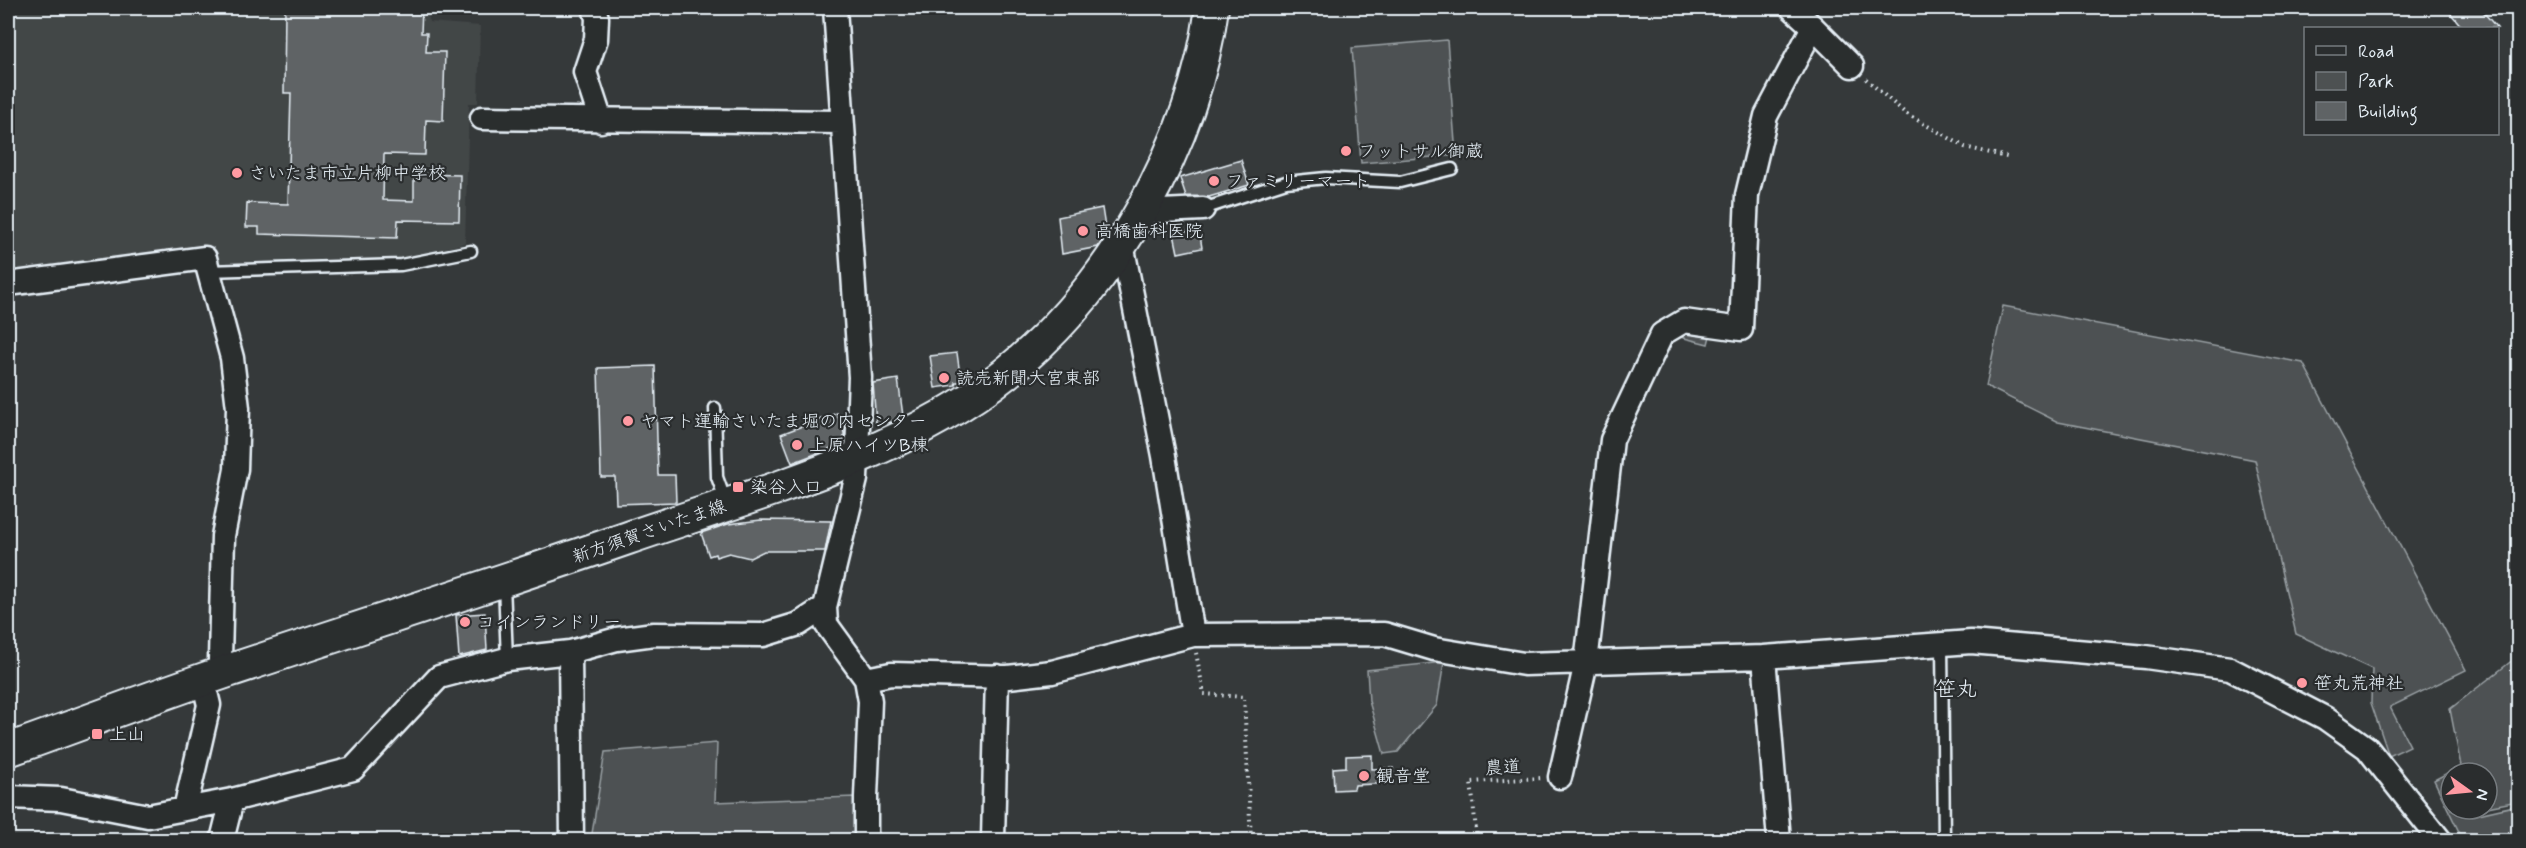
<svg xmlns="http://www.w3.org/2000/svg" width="2526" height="848" font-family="Mynerve,'Klee One',sans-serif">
  <rect width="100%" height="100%" fill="#35393a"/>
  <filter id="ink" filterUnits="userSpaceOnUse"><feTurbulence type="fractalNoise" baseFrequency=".0167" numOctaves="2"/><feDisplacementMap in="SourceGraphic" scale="12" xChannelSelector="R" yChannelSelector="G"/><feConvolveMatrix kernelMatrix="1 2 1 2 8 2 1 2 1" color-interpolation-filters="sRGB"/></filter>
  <g filter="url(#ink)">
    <!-- built -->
    <path fill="#424647" d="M8,8h420l1,14 51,4 -2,77h-9l-4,140 -65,18 -392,21z"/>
    <!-- green -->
    <path fill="#4d5152" stroke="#9aa1a5" stroke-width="1.5" d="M1447,40l9,115 -95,8 -9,-115z
      M2003,306l300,57 163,307 -76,37 20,39 -21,10 -18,-53 1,-34 -76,-35 -41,-174 -197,-38 -72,-36z
      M1689,328l22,4 -3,12 -32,-8z
      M2518,656v145l-31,6v-34h-36v36h22l1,6 44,-10v35h-55l-29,-60 27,-14 -11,-57z
      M1444,662l-7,43 -39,47 -14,2 -15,-53 -2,-31z
      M717,743l-2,59 140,-5v43h-264l14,-88z"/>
    <!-- building -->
    <path fill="#5f6365" stroke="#e8f1f8" stroke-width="1.5" d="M285,8h137l-1,25h6l-1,19h19l-2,69 -17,-1 -1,35 -41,-1 -1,46 31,1v-27l46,1 -1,46 -61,-1 -1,18 -138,-4v-7h-13l1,-24 41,1 3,-111h-7z
      M2446,8h34l17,20h-34z
      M1241,160l8,25 -40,12 -23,-1 -6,-18z
      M1102,208l4,26 -8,13 -36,7 -4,-37z
      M1199,229l3,19 -24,5 -4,-19z
      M957,353l4,29h-6l1,3 -21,3 -5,-32z
      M655,366l3,109h17l1,27 -60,2 -1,-27h-14l-3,-109z
      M898,379l5,37 -12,6 -15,2 -3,-41z
      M837,413l7,20v10l-52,20 -11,-29z
      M761,520l70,1 -6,30h-61l-14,7 -21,-5 -13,4 -1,-3 -6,2 -8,-23 27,-9z
      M485,613l2,37 -28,7 -3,-42z
      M1372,755v14l21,-1 1,15 -39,2 -1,4 -20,1 -1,-22 13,-1v-11z"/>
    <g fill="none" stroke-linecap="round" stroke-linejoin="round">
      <!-- service casing -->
      <g stroke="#e8f1f8" stroke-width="15">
        <path id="service" d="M1203,209l83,-27 40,-4 74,4 52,-13
          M208,271l193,-6 70,-14
          M715,408l2,69 9,25
          M504,584l3,75
          M1942,644l2,196"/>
      </g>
      <!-- minor casing -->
      <g stroke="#e8f1f8" stroke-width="27">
        <path id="minor" d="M594,8l3,10 -1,21 -11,33 16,49
          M835,8l25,369 -4,102 -31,128 1,17 40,55 4,22 -4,96v43
          M1813,27l39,39
          M482,118l359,4
          M1141,212l62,-3
          M1122,244l42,212 29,179
          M8,284l197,-26 27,100 6,50 -2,61 -13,67 -3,123 4,14
          M570,652l2,188
          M1764,657l15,183
          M866,679l25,-5 117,3 44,-5 141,-37 191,-1 50,15 90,15 240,-7 207,-15 175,15 84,12 95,49 42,30 73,92
          M1560,777l26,-114 26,-223 50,-106 22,-13 57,8 6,-134 19,-79 47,-89 -21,-19
          M8,797l53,2 87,17 84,-16 121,-31 86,-92 68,-18 63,-7 47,-13 37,-5 109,1 36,-11 26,-17
          M185,809l24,-104 -6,-25
          M222,840l10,-40
          M993,840l4,-164"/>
      </g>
      <!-- secondary casing -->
      <g stroke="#e8f1f8" stroke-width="36">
        <path id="secondary" d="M8,750c73,-26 146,-54 220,-79 133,-44 267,-87 400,-133 124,-43 274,-82 378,-165 107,-85 188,-230 206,-365"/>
      </g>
      <!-- path -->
      <path stroke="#e8f1f8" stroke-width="4" stroke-dasharray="1.5 4.5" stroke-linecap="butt" d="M1866,79l39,34 60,34 46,11
        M8,632l1,2
        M1196,653l8,41 40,3 7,143
        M1477,840l-6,-58 70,-4"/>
      <!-- service -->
      <use href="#service" stroke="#2a2d2e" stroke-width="10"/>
      <!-- minor -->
      <use href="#minor" stroke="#2a2d2e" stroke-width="22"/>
      <!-- secondary -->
      <use href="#secondary" stroke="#2a2d2e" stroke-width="32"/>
    </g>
  </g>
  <!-- markers -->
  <g fill="#ff9aa2" stroke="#2a2d2e" stroke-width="2">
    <circle cx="1346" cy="151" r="6"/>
    <circle cx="237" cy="173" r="6"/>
    <circle cx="1214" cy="181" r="6"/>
    <circle cx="1083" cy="231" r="6"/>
    <circle cx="944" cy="378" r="6"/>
    <circle cx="628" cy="421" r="6"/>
    <circle cx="797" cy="445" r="6"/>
    <rect x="732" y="481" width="12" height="12" rx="3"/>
    <circle cx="465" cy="622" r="6"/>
    <circle cx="2302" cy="683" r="6"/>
    <rect x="91" y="728" width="12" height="12" rx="3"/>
    <circle cx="1364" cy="776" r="6"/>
  </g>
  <g text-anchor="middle" stroke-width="4.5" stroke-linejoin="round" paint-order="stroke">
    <!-- poi labels -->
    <g font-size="18" fill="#e8f1f8" stroke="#2a2d2e" text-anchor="start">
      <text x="1358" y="157">フットサル御蔵</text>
      <text x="249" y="179">さいたま市立片柳中学校</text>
      <text x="1226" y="187">ファミリーマート</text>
      <text x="1095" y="237">高橋歯科医院</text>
      <text x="956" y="384">読売新聞大宮東部</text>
      <text x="640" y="427">ヤマト運輸さいたま堀の内センター</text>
      <text x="809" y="451">上原ハイツB棟</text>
      <text x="750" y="493">染谷入口</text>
      <text x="477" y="628">コインランドリー</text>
      <text x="2314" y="689">笹丸荒神社</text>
      <text x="109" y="740">上山</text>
      <text x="1376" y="782">観音堂</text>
    </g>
    <!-- street labels -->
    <g font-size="18" fill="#e8f1f8" stroke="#2a2d2e">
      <text transform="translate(649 531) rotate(-19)" y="6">新方須賀さいたま線</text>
      <text transform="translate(1503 767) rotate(-3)" y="6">農道</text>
    </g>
    <!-- quarter labels -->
    <g font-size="21" fill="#e8f1f8" stroke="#2a2d2e">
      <text x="1956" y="696">笹丸</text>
    </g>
  </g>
  <!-- margin -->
  <rect width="2526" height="848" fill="none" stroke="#2a2d2e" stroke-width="30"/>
  <rect x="15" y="15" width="2496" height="818" fill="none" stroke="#e8f1f8" stroke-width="2" filter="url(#ink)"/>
  <!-- legend -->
  <rect x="2304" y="27" width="195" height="108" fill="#2a2d2e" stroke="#767b7f" stroke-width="1.5"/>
  <rect x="2316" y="46" width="30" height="9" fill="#2a2d2e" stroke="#767b7f" stroke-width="1.5"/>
  <text x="2358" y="57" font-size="18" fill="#e8f1f8">Road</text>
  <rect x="2316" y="72" width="30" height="18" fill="#4d5152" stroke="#767b7f" stroke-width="1.5"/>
  <text x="2358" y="87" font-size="18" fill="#e8f1f8">Park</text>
  <rect x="2316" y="102" width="30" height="18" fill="#5f6365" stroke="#767b7f" stroke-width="1.5"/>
  <text x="2358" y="117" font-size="18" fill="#e8f1f8">Building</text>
  <!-- north arrow -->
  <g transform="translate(2469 791) rotate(105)"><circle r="28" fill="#2a2d2e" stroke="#767b7f" stroke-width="1.5"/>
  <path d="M0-4.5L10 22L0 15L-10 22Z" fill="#ff9aa2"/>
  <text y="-9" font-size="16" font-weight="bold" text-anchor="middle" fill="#e8f1f8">N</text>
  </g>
</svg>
